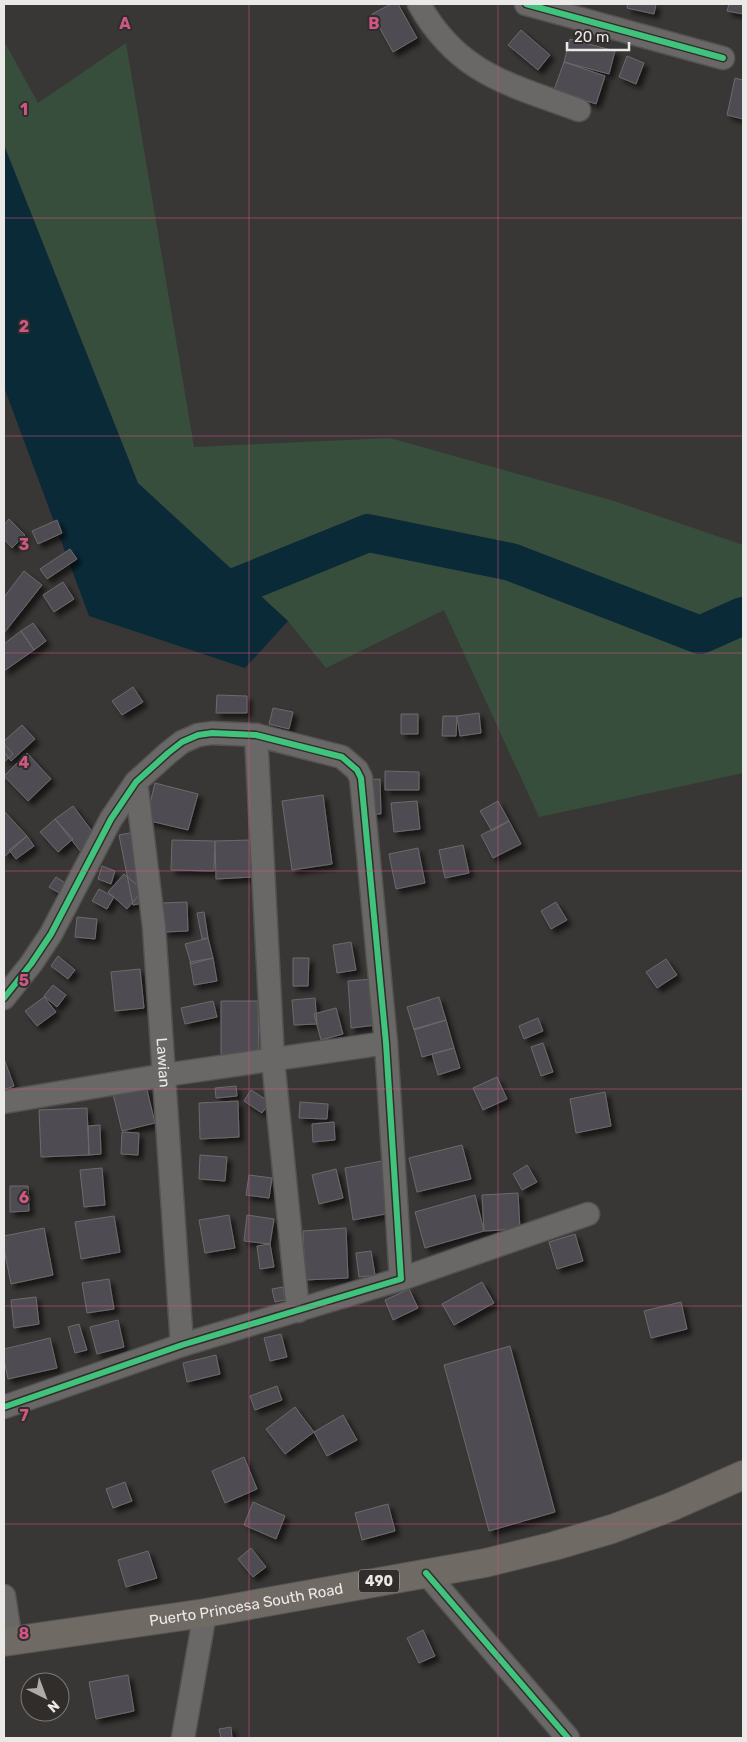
<svg xmlns="http://www.w3.org/2000/svg" width="747" height="1742" font-family="Rubik,sans-serif">
  <defs>
    <filter id="shadow"><feDropShadow dx="4.5" dy="4.5" stdDeviation="2.5" flood-color="#0009"/></filter>
  </defs>
  <rect width="100%" height="100%" fill="#393735"/>
  <!-- green -->
  <path fill="#384e3c" d="M4,41l34,62 88,-60 68,404 196,-9 224,63 129,44v228l-204,44 -95,-207 -118,58 -38,-47 -150,-137 -134,-339z"/>
  <!-- water -->
  <path fill="#0b2a38" d="M4,145l134,338 150,138 -43,47 -156,-52 -85,-229z"/>
  <g fill="none" stroke-linecap="round" stroke-linejoin="round">
    <!-- river -->
    <path stroke="#0b2a38" stroke-width="38" d="M198,602l170,-69 143,29 189,73 43,-19"/>
  </g>
  <!-- building -->
  <path fill="#504c52" stroke="#6b6a6a" filter="url(#shadow)" d="M391,4h7l19,34 -24,14 -21,-38z
    M628,4h28l-2,10 -27,-6z
    M729,4h14v10l-16,-3z
    M521,30l29,25 -12,15 -30,-25z
    M570,39l45,12 -6,23 -45,-12z
    M627,56l17,7 -8,21 -17,-7z
    M564,62l41,14 -9,28 -42,-14z
    M735,78l8,2v39l-16,-4z
    M9,519l16,16 -13,13 -8,-9v-14z
    M57,520l5,13 -24,11 -6,-13z
    M70,549l7,10 -30,20 -7,-10z
    M24,571l18,14 -38,48v-36z
    M63,582l11,17 -20,13 -11,-17z
    M33,623l13,18 -12,9 -13,-19z
    M21,631l13,19 -30,21v-27z
    M133,687l10,15 -21,13 -10,-14z
    M217,695l30,1v17h-31z
    M273,708l20,4 -4,17 -20,-5z
    M479,713l2,20 -21,3 -3,-20z
    M401,714h17v20h-17z
    M443,716h14l-1,20h-14z
    M22,725l13,14 -24,22 -7,-9v-11z
    M4,744l9,10 -9,8z
    M27,753l24,26 -23,22 -24,-25z
    M385,771l34,1v18h-34z
    M380,779l1,35h-14l-1,-34z
    M155,783l43,11 -10,36 -42,-10z
    M323,795l9,69 -40,6 -10,-69z
    M417,801l3,28 -26,3 -3,-29z
    M498,801l11,20 -17,10 -12,-20z
    M73,806l25,33 -17,13 -26,-33z
    M4,811l23,25 -23,21z
    M55,819l18,20 -15,13 -18,-20z
    M509,821l12,23 -28,14 -12,-23z
    M135,832l13,70 -15,3 -14,-70z
    M27,836l7,10 -18,13 -7,-9z
    M172,840l43,1 -1,30 -43,-1z
    M251,840l1,37 -36,2 -1,-38z
    M463,845l6,28 -24,5 -6,-28z
    M418,848l7,35 -29,6 -7,-35z
    M102,866l13,5 -4,13 -13,-5z
    M124,874l19,16 -16,19 -19,-17z
    M56,877l16,10 -6,10 -17,-10z
    M99,889l15,8 -7,12 -15,-8z
    M187,902l1,29 -24,1 -1,-29z
    M556,902l11,18 -16,9 -10,-18z
    M204,912l4,26 -6,1 -5,-26z
    M77,917l20,2 -2,20 -20,-2z
    M208,938l5,20 -22,6 -6,-20z
    M351,942l5,28 -19,3 -4,-28z
    M58,956l17,14 -7,9 -17,-13z
    M213,958l4,23 -23,4 -4,-23z
    M293,958h16l-1,28h-15z
    M666,959l11,16 -20,13 -11,-16z
    M140,969l4,39 -29,3 -4,-39z
    M373,979l4,46 -26,3 -3,-47z
    M53,985l13,10 -9,12 -13,-11z
    M44,997l12,15 -19,14 -12,-15z
    M439,997l7,23 -32,10 -7,-23z
    M315,998l2,26 -23,1 -2,-25z
    M213,1001l4,16 -32,7 -4,-16z
    M221,1001h37l1,53 -38,1z
    M336,1008l7,26 -22,6 -7,-26z
    M538,1018l5,13 -19,8 -5,-13z
    M446,1020l8,28 -32,9 -8,-28z
    M543,1043l10,29 -12,4 -10,-29z
    M454,1048l6,20 -22,7 -6,-21z
    M4,1059l10,27 -10,4z
    M497,1077l10,22 -24,11 -10,-22z
    M146,1086l9,37 -33,8 -9,-37z
    M236,1086l1,10 -21,2 -1,-10z
    M251,1090l19,12 -8,11 -18,-12z
    M605,1092l6,34 -35,7 -6,-34z
    M238,1101l1,36 -39,2 -1,-36z
    M300,1102l28,2 -1,15 -28,-1z
    M87,1108l2,47 -48,2 -2,-47z
    M334,1122l1,18 -22,2 -1,-18z
    M100,1125l1,29 -12,1 -1,-29z
    M122,1132l17,1 -1,22 -17,-1z
    M462,1145l9,34 -54,13 -8,-34z
    M200,1155l27,2 -2,24 -26,-2z
    M382,1161l9,52 -38,7 -8,-52z
    M527,1165l10,17 -15,8 -9,-16z
    M102,1168l3,37 -21,2 -4,-37z
    M336,1169l7,29 -24,6 -7,-29z
    M249,1175l23,3 -3,20 -23,-3z
    M10,1186h18l1,25 -19,1z
    M518,1193l2,36 -36,2 -2,-36z
    M475,1195l9,36 -59,17 -10,-36z
    M229,1215l6,33 -30,5 -6,-33z
    M247,1215l27,4 -4,25 -26,-3z
    M114,1216l6,36 -39,7 -6,-37z
    M44,1228l9,47 -42,9 -7,-35v-13z
    M346,1228l2,50 -43,2 -2,-49z
    M575,1234l8,27 -26,8 -8,-27z
    M270,1244l4,23 -14,2 -3,-23z
    M371,1251l4,24 -16,2 -3,-24z
    M109,1279l5,30 -27,4 -5,-30z
    M482,1282l12,21 -40,22 -12,-21z
    M283,1287l2,13 -10,2 -3,-13z
    M409,1289l9,19 -25,12 -8,-20z
    M36,1297l3,27 -25,4 -3,-28z
    M681,1302l6,27 -36,9 -7,-27z
    M118,1320l6,27 -27,7 -7,-27z
    M79,1324l8,26 -12,3 -7,-26z
    M281,1334l6,23 -17,4 -6,-23z
    M50,1338l7,30 -49,11 -4,-19v-11z
    M510,1346l45,166 -66,19 -45,-166z
    M216,1355l4,19 -33,8 -4,-19z
    M277,1386l5,14 -27,10 -5,-14z
    M295,1407l19,25 -29,22 -19,-25z
    M343,1415l14,25 -30,16 -13,-24z
    M244,1457l13,32 -32,14 -13,-32z
    M125,1482l7,19 -19,7 -7,-19z
    M253,1502l32,14 -9,23 -32,-14z
    M388,1504l7,27 -33,9 -7,-27z
    M251,1548l15,19 -13,10 -15,-18z
    M148,1551l9,27 -31,9 -8,-27z
    M423,1630l12,26 -16,7 -12,-25z
    M128,1675l6,36 -38,8 -7,-37z
    M231,1727l1,11h-11l-2,-9z"/>
  <g fill="none" stroke-linecap="round" stroke-linejoin="round">
    <!-- minor casing -->
    <g stroke="#555352" stroke-width="25">
      <g id="minor">
        <path d="M419,4c39,70 90,80 160,106"/>
        <path d="M526,4l197,54"/>
        <path d="M256,735l17,325 25,251"/>
        <path id="s1" d="M136,782l18,145 28,418"/>
        <path d="M4,998l27,-34 20,-30 60,-115 25,-37 32,-29 14,-11 16,-7 14,-2 44,2 86,22 15,13 4,8 25,265 15,236 -219,66 -178,62"/>
        <path d="M4,1102l161,-27 221,-32"/>
        <path d="M401,1279l187,-65"/>
        <path d="M426,1573l142,165"/>
        <path d="M4,1596l7,45"/>
        <path d="M183,1738l22,-125"/>
      </g>
    </g>
    <!-- major casing -->
    <g stroke="#555352" stroke-width="30">
      <g id="major">
        <path id="s2" d="M4,1642l201,-29 280,-50 69,-17 58,-17 61,-23 70,-31"/>
      </g>
    </g>
    <!-- minor -->
    <use href="#minor" stroke="#696867" stroke-width="22"/>
    <!-- major -->
    <use href="#major" stroke="#6f6a64" stroke-width="28"/>
    <!-- cycleway casing -->
    <g stroke="#302d2a" stroke-width="9">
      <path id="cycleway" d="M526,4l197,54
        M4,998l27,-34 20,-30 60,-115 25,-37 32,-29 14,-11 16,-7 14,-2 44,2 86,22 15,13 4,8 25,265 15,236 -219,66 -178,62
        M426,1573l142,165"/>
    </g>
    <!-- cycleway -->
    <use href="#cycleway" stroke="#40c37c" stroke-width="6"/>
  </g>
  <!-- grid -->
  <path fill="none" stroke="#ce5785" stroke-width="1" stroke-opacity="0.55" d="M249,4v1734M498,4v1734M4,218h739M4,436h739M4,653h739M4,871h739M4,1089h739M4,1306h739M4,1524h739"/>
  <g text-anchor="middle" stroke-width="4" stroke-linejoin="round" paint-order="stroke">
    <!-- shield labels -->
    <rect fill="#302d2a" stroke="#b3b1af" stroke-width="1" x="359" y="1569.5" width="40" height="23" rx="4"/>
    <g font-size="14" font-weight="bold" fill="#ebe9e8">
      <text x="379" y="1586">490</text>
    </g>
    <!-- street labels -->
    <g font-size="15" fill="#ebe9e8" stroke="#302d2a">
      <text dy="5" stroke="none"><textPath href="#s1" startOffset="282">Lawian</textPath></text>
      <text dy="5" stroke="none"><textPath href="#s2" startOffset="245">Puerto Princesa South Road</textPath></text>
    </g>
  </g>
  <g font-size="16" text-anchor="middle" font-weight="bold" fill="#ce5785" stroke="#302d2a" stroke-width="4" stroke-linejoin="round" paint-order="stroke">
    <text x="125" y="29">A</text>
    <text x="374" y="29">B</text>
    <text x="24" y="115">1</text>
    <text x="24" y="332">2</text>
    <text x="24" y="550">3</text>
    <text x="24" y="768">4</text>
    <text x="24" y="986">5</text>
    <text x="24" y="1203">6</text>
    <text x="24" y="1421">7</text>
    <text x="24" y="1639">8</text>
  </g>
  <!-- border -->
  <rect width="747" height="1742" fill="none" stroke="#ebe9e8" stroke-width="10"/>
  <!-- north arrow -->
  <g transform="translate(45 1697) rotate(138)"><circle r="24" fill="#302d2a" stroke="#7b7876"/>
  <path d="M0-4L9 19L0 12L-9 19Z" fill="#adaba9"/>
  <text y="-8" font-size="14" font-weight="bold" text-anchor="middle" fill="#ebe9e8">N</text>
  </g>
  <!-- scale -->
  <path d="M567 42v8h62v-8" fill="none" stroke="#ebe9e8" stroke-width="2.5"/>
  <text x="574" y="42" font-size="15" fill="#ebe9e8" stroke="#302d2a" stroke-width="4" paint-order="stroke">20 m</text>
</svg>
